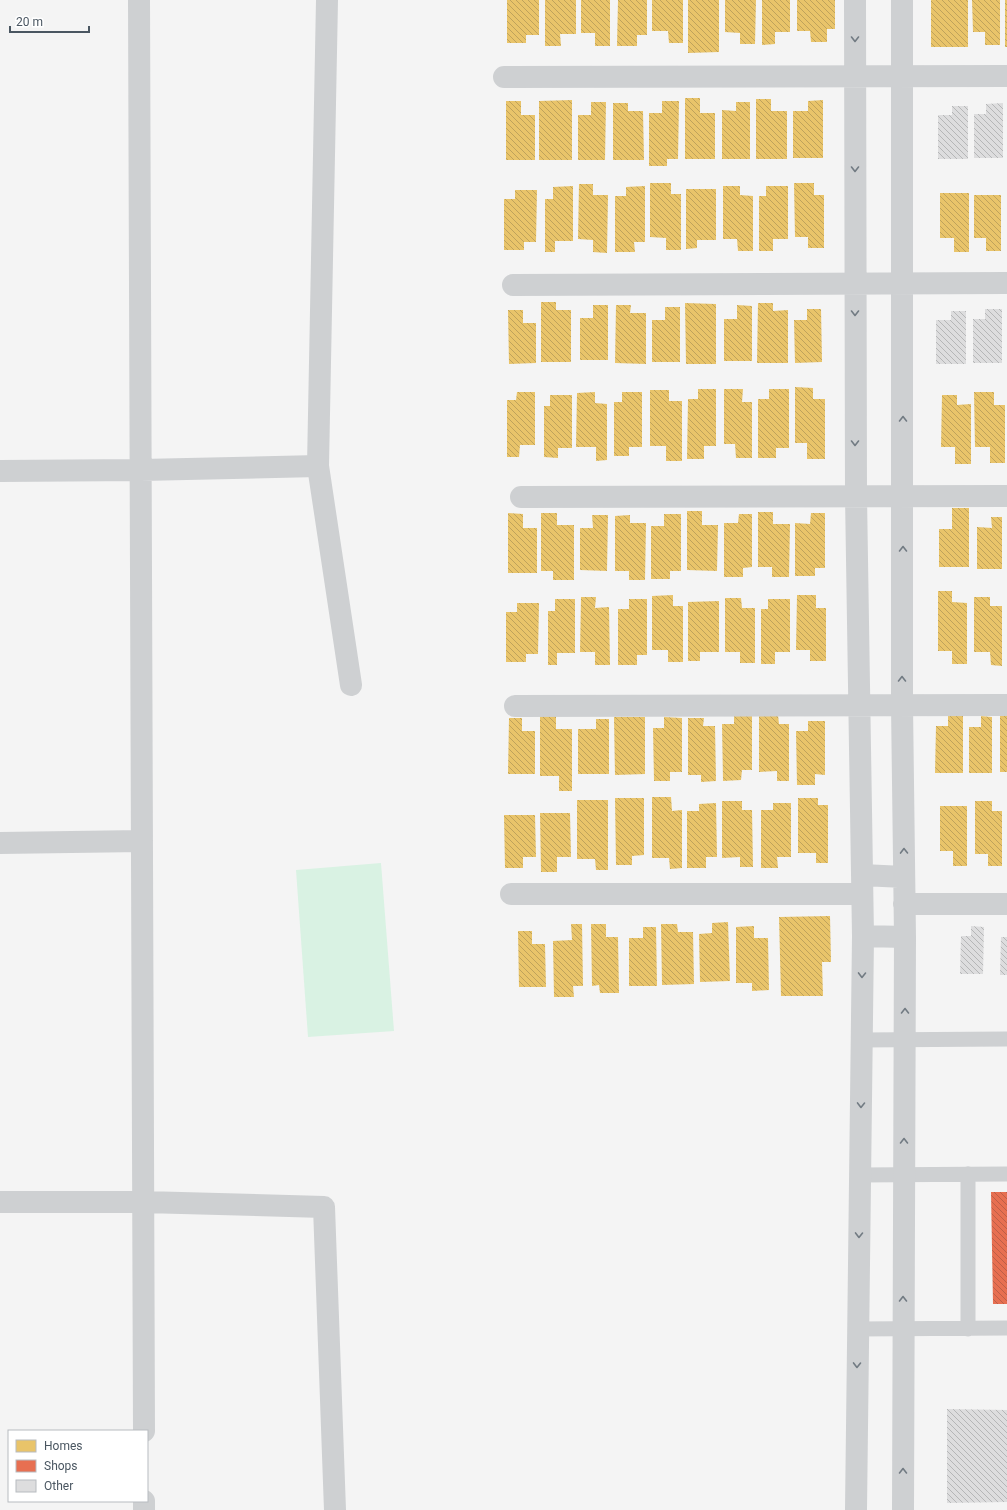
<svg xmlns="http://www.w3.org/2000/svg" width="1007" height="1510" font-family="Roboto,sans-serif">
  <defs>
    <pattern id="homes-back-hatch" width="6" height="6" patternUnits="userSpaceOnUse"><rect width="6" height="6" fill="#e9c46a"/><path d="M-1 5l2 2M0 0l6 6M5-1l2 2" fill="none" stroke="#bfa25b"/></pattern>
    <pattern id="shops-back-hatch" width="6" height="6" patternUnits="userSpaceOnUse"><rect width="6" height="6" fill="#e76f51"/><path d="M-1 5l2 2M0 0l6 6M5-1l2 2" fill="none" stroke="#bd5e47"/></pattern>
    <pattern id="building-back-hatch" width="6" height="6" patternUnits="userSpaceOnUse"><rect width="6" height="6" fill="#ddddde"/><path d="M-1 5l2 2M0 0l6 6M5-1l2 2" fill="none" stroke="#b5b6b7"/></pattern>
  </defs>
  <rect width="100%" height="100%" fill="#f4f4f4"/>
  <!-- garden -->
  <path fill="#d9f2e3" d="M381,863l13,168 -86,6 -12,-167z"/>
  <!-- homes -->
  <path fill="url(#homes-back-hatch)" d="M507,0h32v35h-13v8h-19z
    M545,0h31v34h-16l1,12h-16z
    M581,0h29v46h-15v-13h-14z
    M618,0h29v35h-10v11h-20z
    M652,0h31v43h-14l-1,-12h-16z
    M688,0h31v52l-31,1z
    M725,0h31l-1,44h-15v-11l-15,-1z
    M762,0h28v32h-15v12l-13,1z
    M797,0h38v29h-8v13h-16l-1,-11h-13z
    M931,0h37v47h-37z
    M972,0h28v45h-15v-13h-12z
    M1005,0h2v47h-2z
    M685,98h15v15h15v46h-30z
    M756,99h15v12h16v48h-31z
    M572,100v60h-33v-59z
    M823,100v58h-30v-47h15v-10z
    M506,101h15v14h14v45h-29z
    M662,101h17l-1,58h-11v7h-18v-53h13z
    M591,102h15l-1,58h-27v-45h13z
    M736,102h14v57h-28v-49l14,1z
    M613,103h15v8h15l1,49h-31z
    M650,183h21v11h10v56h-15v-12l-16,-1z
    M794,183h20v12h10v53h-16v-11h-13z
    M579,184h14v11h15l-1,58 -14,-1v-12l-15,-1z
    M573,186v55h-18v11h-10v-53h8v-12z
    M645,186v56h-11l1,10h-20v-56h11v-9z
    M723,186h17v9l13,1v55h-15l-1,-12h-14z
    M766,186h22v53h-15v12h-14v-55h7z
    M686,189h30v51h-19v8l-11,1z
    M515,190h22l-1,52h-12v8h-20v-51h11z
    M940,193h29v59h-15v-14h-14z
    M974,195h27v56h-15v-13h-12z
    M541,302h15v8h15v52h-30z
    M685,303l31,1v60h-30z
    M758,303h15v8l15,-1v53h-31z
    M593,305h15v55h-28v-42h13z
    M616,305h15l-1,8h16v51l-31,-1z
    M737,305l15,1v55h-28v-42h13z
    M665,307h15v55h-28v-42h13z
    M807,309h14l1,53 -27,1 -1,-43h13z
    M508,310h15v13h13v40l-27,1z
    M795,387l18,1v11h12v60h-18v-16h-12z
    M698,389h18v57h-12v13h-17l1,-60h10z
    M724,389h19l-1,13h10v56h-16l-1,-14h-11z
    M769,389h20v59h-13v10h-18v-59h11z
    M650,390h19v11h13v60h-16v-15h-16z
    M517,392h18v53h-15l-1,12h-12v-57h9z
    M595,392v11l12,1v56l-11,1v-14h-20l1,-54z
    M622,392h20v55h-13v9h-15v-54h8z
    M974,392h20v13h11v58h-15v-16h-15z
    M550,395h22v53h-14v10l-14,-1v-51h6z
    M942,395h15v10l14,-1v60h-16v-17h-14z
    M952,508h17v59h-30v-38h13z
    M687,511h15v14h16l-1,46 -30,-1z
    M758,512h15v12h17l-1,53h-17v-10h-14z
    M508,513l15,1v14h14v45h-29z
    M541,513h16v12h17v55h-21v-9h-12z
    M811,513h14v55h-10v8h-20v-53l15,1z
    M664,514h17v57h-11v8h-19v-53h13z
    M739,514h13v53l-9,1v9h-19v-54h14z
    M592,515h16l-1,56 -27,-1v-42h13z
    M630,515v8h16l-1,57h-16v-9h-14v-55z
    M991,517h11v52h-25v-42l15,1z
    M938,591h14v11l15,1v61h-15v-13h-14z
    M673,595v11h10v56h-15v-12h-16v-54z
    M797,595h19v13h10v53h-16v-11h-14z
    M581,597h15l-1,11 14,-1 1,58h-15v-13h-15z
    M974,597h16v9h12v60l-11,-1 -1,-13h-16z
    M725,598h16l1,10h13v55h-15v-11h-15z
    M555,599h20v54h-18v12h-9v-54h7z
    M629,599h18v56h-10v10h-19v-56h11z
    M768,599h22v53h-15v12h-14v-55h7z
    M719,601v51h-19v9h-12v-59z
    M517,603h22l-1,51h-12v8h-20v-50h11z
    M1000,712h7v60h-7z
    M759,715h19l1,9h10v57h-12v-10l-18,1z
    M948,715h15v58h-28l1,-47h12z
    M540,716h16v13h16v62h-13v-15h-19z
    M734,716h18v54h-10l-1,10 -18,1 -1,-57h12z
    M981,716l11,1v56h-23v-46h12z
    M614,717h31v57l-30,1z
    M664,717l18,1v54h-12v9h-16l-1,-53h11z
    M509,718h13v13h13v43h-27z
    M688,718h16l-1,8h12l1,55 -15,1v-7h-13z
    M596,719h13v55h-31v-45h18z
    M808,721h17v54l-10,-1v11h-18l-1,-54h12z
    M652,797h19l1,14 10,-1v58l-12,1 -1,-11h-17z
    M615,798h29v57l-12,1v9h-16z
    M798,798h20v7h10v58h-12v-10h-18z
    M577,800h31v70h-12l-1,-11h-18z
    M722,801h20v9h10l1,57h-13v-10l-18,1z
    M975,801h17v10h10v55h-14v-12h-13z
    M716,803l1,54h-11v11h-19v-57h12v-7z
    M773,803h18v54h-14l1,11h-17v-58h12z
    M940,806h27v60h-14v-15h-13z
    M540,813h30l1,44h-14v15h-16z
    M504,815h31l1,42h-13v11h-18z
    M830,916l1,46h-9l1,34h-42l-2,-79z
    M728,922l2,59 -30,1 -1,-48 13,-1v-10z
    M571,924h11l1,62h-10l1,11h-20l-1,-56 19,-1z
    M591,924h15v13h12l1,56h-19l-1,-8 -7,1z
    M661,924h16l1,8h15l1,52 -32,1z
    M754,926v12h14l1,52 -17,1v-8h-16v-56z
    M643,927h13l1,59h-28v-48h14z
    M518,931h14v13h13l1,43h-27z"/>
  <!-- shops -->
  <path fill="url(#shops-back-hatch)" d="M991,1192h16v112h-14z"/>
  <!-- building -->
  <path fill="url(#building-back-hatch)" d="M1003,103v55h-29v-44h12v-10z
    M952,106h16v53h-30v-44h14z
    M985,309h17v54h-29v-44h12z
    M951,311h15v53h-30v-44h15z
    M971,926l13,1 -1,47h-23l1,-38h10z
    M1001,937h6v38h-7z
    M947,1409l60,1v92l-60,1z"/>
  <g fill="none" stroke-linecap="round" stroke-linejoin="round">
    <!-- service -->
    <path stroke="#ced0d2" stroke-width="15" d="M861,1040l146,-1
      M860,1175l147,-1
      M858,1329l149,-1
      M968,1329v-155"/>
    <!-- minor -->
    <path stroke="#ced0d2" stroke-width="22" d="M139,0l5,1431
      M327,0l-9,466 33,219
      M855,0l1,496 7,440 -7,574
      M902,0v705l3,232 -2,573
      M504,77l503,-1
      M513,285l494,-2
      M0,471l141,-1 177,-4
      M521,497l486,-1
      M515,706l492,-1
      M0,843l142,-2
      M862,875l42,2
      M511,894h351
      M904,904h103
      M863,936l42,1
      M0,1202h144l180,5 11,303
      M144,1501v9"/>
  </g>
  <!-- one-way arrows -->
  <defs><path id="oneway-chevron" d="M-2-3.5L2.5 0L-2 3.5" fill="none" stroke-width="1.6" stroke-linecap="round" stroke-linejoin="round"/></defs>
  <g stroke="#727b83">
    <use href="#oneway-chevron" transform="translate(855 39) rotate(90)"/>
    <use href="#oneway-chevron" transform="translate(855 169) rotate(90)"/>
    <use href="#oneway-chevron" transform="translate(855 313) rotate(90)"/>
    <use href="#oneway-chevron" transform="translate(903 419) rotate(-90)"/>
    <use href="#oneway-chevron" transform="translate(855 443) rotate(90)"/>
    <use href="#oneway-chevron" transform="translate(903 549) rotate(-90)"/>
    <use href="#oneway-chevron" transform="translate(902 679) rotate(-90)"/>
    <use href="#oneway-chevron" transform="translate(904 851) rotate(-91)"/>
    <use href="#oneway-chevron" transform="translate(862 975) rotate(91)"/>
    <use href="#oneway-chevron" transform="translate(905 1011) rotate(-90)"/>
    <use href="#oneway-chevron" transform="translate(861 1105) rotate(91)"/>
    <use href="#oneway-chevron" transform="translate(904 1141) rotate(-90)"/>
    <use href="#oneway-chevron" transform="translate(859 1235) rotate(91)"/>
    <use href="#oneway-chevron" transform="translate(903 1299) rotate(-90)"/>
    <use href="#oneway-chevron" transform="translate(857 1365) rotate(91)"/>
    <use href="#oneway-chevron" transform="translate(903 1471) rotate(-90)"/>
  </g>
  <!-- legend -->
  <rect x="8" y="1430" width="140" height="72" fill="#ffffff" stroke="#b7bbc0"/>
  <rect x="16" y="1440" width="20" height="12" fill="#e9c46a" stroke="#b7bbc0"/>
  <text x="44" y="1450" font-size="12" fill="#4a5661">Homes</text>
  <rect x="16" y="1460" width="20" height="12" fill="#e76f51" stroke="#b7bbc0"/>
  <text x="44" y="1470" font-size="12" fill="#4a5661">Shops</text>
  <rect x="16" y="1480" width="20" height="12" fill="#ddddde" stroke="#b7bbc0"/>
  <text x="44" y="1490" font-size="12" fill="#4a5661">Other</text>
  <!-- scale -->
  <path d="M10 26v6h79v-6" fill="none" stroke="#4a5661" stroke-width="2"/>
  <text x="16" y="26" font-size="12" fill="#4a5661" stroke="#ffffff" stroke-width="3" paint-order="stroke">20 m</text>
</svg>
